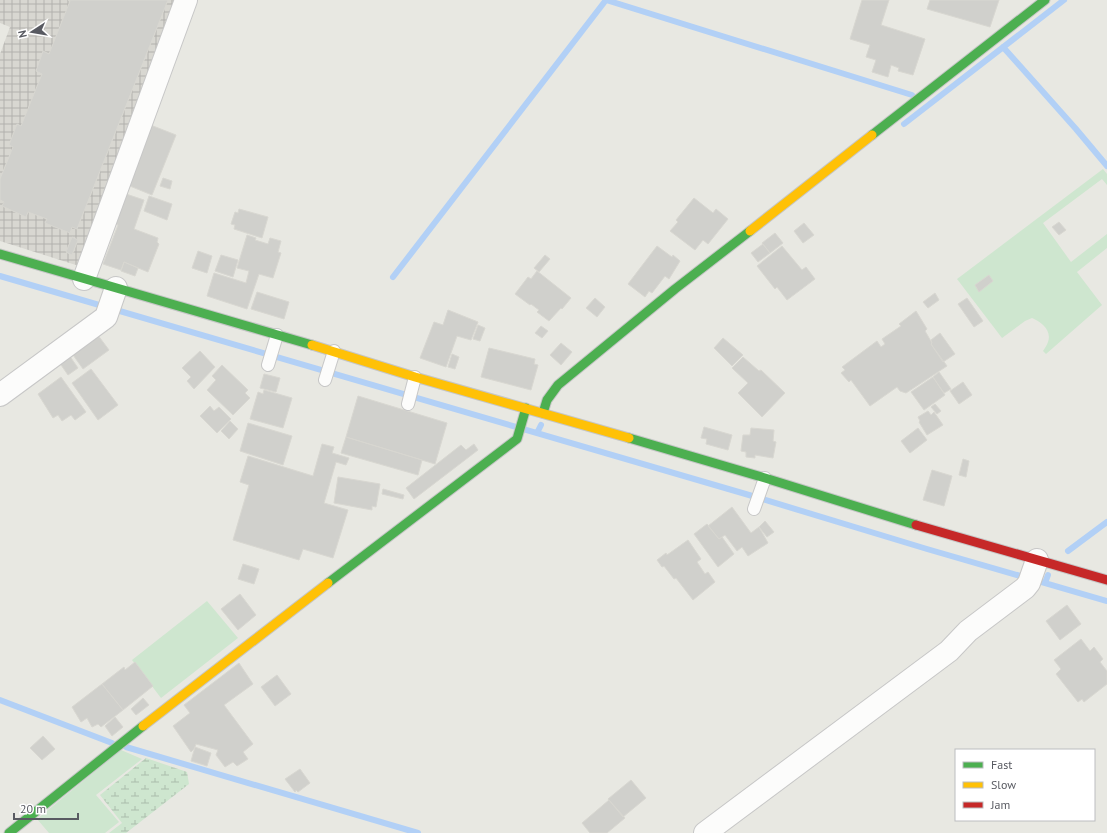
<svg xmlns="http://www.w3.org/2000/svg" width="1107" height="833" font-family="'PT Sans',sans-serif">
  <defs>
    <pattern id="industrial-grid" width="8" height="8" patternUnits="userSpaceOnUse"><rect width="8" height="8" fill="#d8d7d1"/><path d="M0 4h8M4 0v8" fill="none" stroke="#b2b1ad"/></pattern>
    <pattern id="wetland-marsh" width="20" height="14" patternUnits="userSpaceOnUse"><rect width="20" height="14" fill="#cee6cf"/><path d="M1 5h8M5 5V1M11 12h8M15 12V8" fill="none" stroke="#aabdab"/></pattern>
  </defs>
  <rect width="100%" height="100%" fill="#e8e8e2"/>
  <!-- industrial -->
  <path fill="url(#industrial-grid)" d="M0,0h178l-99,266 -79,-25v-187l10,-27 -10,-4z"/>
  <!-- green -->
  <path fill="#cee6cf" d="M1103,169l4,5v11l-5,-6 -59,44 28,39 36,-28v14l-30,24 25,33 -56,49 -3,-3c2,-3 4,-6 5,-9 4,-11 -6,-20 -16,-24l-7,3 -23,17 -45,-59z
    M207,601l31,37 -77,60 -29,-38z
    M121,750l21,9 -46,36 23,27 -14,11h-56l-12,-14z"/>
  <!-- wetland -->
  <path fill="url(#wetland-marsh)" d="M146,758l41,14 2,12 -63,49h-17l13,-10 -22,-28z"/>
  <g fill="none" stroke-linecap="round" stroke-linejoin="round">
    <!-- stream -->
    <path stroke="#b2d0f6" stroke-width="6" d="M606,0l306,95
      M1003,47l73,82 31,37
      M904,124l160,-124
      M0,276l749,219 178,54 180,52
      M393,277l213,-277
      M537,433l4,-8
      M1068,551l39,-29
      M1045,583l3,-8
      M0,700l112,43
      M126,747l292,86"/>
  </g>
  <!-- building -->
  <path fill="#d0d0cc" stroke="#d8d7d1" d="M68,0h100l-91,229 -5,-2 -2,6 -25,-10 2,-4 -19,-7 -2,5 -24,-11 2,-4 -4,-2v-21l13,-32 -4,-2 8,-21 4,2 21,-52 -6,-3 7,-20 6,3 21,-53z
    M862,0h27l-8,25 44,14 -12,36 -15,-4 1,-3 -8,-3 -3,12 -16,-5 4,-12 -10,-3 4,-12 -20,-6z
    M930,0h69l-9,27 -63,-18z
    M148,124l28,11 -24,60 -27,-11z
    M163,178l9,3 -2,8 -10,-3z
    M123,193l21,7 -10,29 24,9 -1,4 2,2 -11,28 -24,-10 -3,8 -18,-6 15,-39 -6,-3z
    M149,196l23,8 -5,16 -23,-9z
    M694,198l19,15 3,-4 12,10 -20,25 -5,-4 -8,10 -25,-19 8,-9 -2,-2z
    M239,209l29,8 -6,21 -28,-9 1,-4 -4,-1 4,-12 3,1z
    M1059,222l7,8 -7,5 -7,-8z
    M804,223l10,12 -11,8 -9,-12z
    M775,233l8,10 -13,10 -8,-10z
    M247,235l9,3 -1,2 13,4 2,-6 11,3 -3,11 3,1 -8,25 -14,-4 -12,35 -40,-13 7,-23 32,10 3,-12 -12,-3z
    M72,237l6,3 -6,15 -6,-3z
    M763,244l7,9 -12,9 -7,-9z
    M657,246l15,11 1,-2 7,6 -11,18 -4,-3 -13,17 -3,-2 -4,6 -17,-13z
    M782,246l20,24 4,-3 9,12 -28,21 -10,-13 -2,2 -18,-23z
    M198,251l14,5 -5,17 -15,-5z
    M221,255l17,5 -5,17 -18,-6z
    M545,255l5,4 -11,13 -5,-4z
    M124,262l14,6 -3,8 -14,-5z
    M537,271l34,27 -9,11 -1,-1 -12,13 -12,-9 2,-2 -8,-6 -1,1 -15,-11 13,-17 3,2z
    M989,275l4,6 -14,11 -4,-7z
    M257,292l32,10 -5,17 -33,-10z
    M935,293l4,7 -11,8 -5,-6z
    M595,298l10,9 -8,10 -11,-9z
    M967,298l16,23 -9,6 -16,-23z
    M448,310l30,12 -7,18 -14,-4 -11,31 -26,-9 14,-36 9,3z
    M916,311l11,18 -2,2 7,12 -1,1 16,22 -41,27 -6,-2 -3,-4 -27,19 -19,-26 -2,2 -8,-9 4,-3 -3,-3 35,-26 4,6 4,-3 -3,-5 19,-13 -2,-2z
    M478,325l7,3 -5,13 -7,-2z
    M541,326l7,5 -6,7 -7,-5z
    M940,333l15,21 -12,8 -12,-18 1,-1 -1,-3z
    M97,334l12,16 -26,19 -12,-17z
    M723,338l20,17 -11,11 -18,-18z
    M561,343l11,9 -11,13 -11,-10z
    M489,348l46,11 -1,5 4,1 -7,25 -50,-13z
    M200,351l15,16 -21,22 -7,-8 4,-4 -9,-9z
    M452,354l7,3 -4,12 -7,-2z
    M69,355l9,13 -10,7 -9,-13z
    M743,357l16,14 2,-1 24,23 -23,24 -24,-24 10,-10 -16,-15z
    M222,365l26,25 -3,3 5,5 -17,17 -26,-25 9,-10 -4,-4z
    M91,369l27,36 -20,15 -26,-37z
    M939,372l12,17 -7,4 -11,-16z
    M264,374l16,4 -4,14 -16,-4z
    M61,377l25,35 -11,8 -4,-5 -9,6 -4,-6 -5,3 -15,-24z
    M933,377l12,18 -21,15 -13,-18z
    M963,382l9,13 -13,9 -9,-13z
    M264,390l28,8 -9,30 -33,-9 8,-27 5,2z
    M358,396l89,27 -12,41 -89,-27z
    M935,404l6,7 -4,3 -6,-7z
    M210,406l4,5 5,-4 12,12 -14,14 -17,-17z
    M928,411l3,4 3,-3 9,13 -16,10 -8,-13 1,-1 -2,-4z
    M230,421l8,8 -9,10 -8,-8z
    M248,423l44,13 -9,29 -43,-14z
    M704,427l28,8 -4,15 -22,-6 1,-5 -6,-1z
    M751,428l23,2 -1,11 3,1 -3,16 -18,-3v3l-9,-1v-5l-5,-1 2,-16h7z
    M918,428l9,12 -17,13 -9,-12z
    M346,437l76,23 -4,15 -77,-22z
    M322,444l12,3 -2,6 17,5 -3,7 -10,-3 -12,41 24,7 -15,48 -30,-9 -4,11 -66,-20 16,-55 -9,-3 8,-26 65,20z
    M474,444l4,6 -64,49 -8,-11 55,-43 5,5z
    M963,459l6,2 -3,16 -7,-2z
    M932,470l20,6 -8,30 -21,-6z
    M338,477l42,7 -4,23 -4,-1v4l-38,-7z
    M383,489l21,6 -1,4 -21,-5z
    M732,507l19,26 8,-6 9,16 -20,13 -6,-9 -5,4 -12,-16 -6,4 -11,-13z
    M765,521l9,11 -7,5 -8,-10z
    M707,524l12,15 3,-2 12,17 -16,13 -24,-33z
    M688,540l13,19 -4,3 8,12 3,-2 7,10 -22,18 -17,-22 -2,1 -10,-13 -2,1 -5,-7 9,-7 1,2z
    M243,564l16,5 -5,15 -16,-5z
    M240,594l16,21 -18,15 -17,-21z
    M1067,605l14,19 -21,16 -14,-19z
    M1081,639l9,12 4,-4 9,12 -3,3 7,9v13l-23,18 -2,-3 -4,3 -22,-28 5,-5 -7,-9z
    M135,662l18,24 -30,24 -21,-26 22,-17 1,3z
    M239,663l14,21 -29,21 29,39 -10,8 5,7 -11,7 -4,-4 -8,5 -9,-12 2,-5 -22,-6 -2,5 -3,3 -18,-26 17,-13 -6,-8z
    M277,675l14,19 -16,12 -14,-19z
    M102,684l21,26 -22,17 -3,-3 -6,3 -5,-9 -6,4 -9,-15z
    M143,698l6,7 -13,10 -5,-6z
    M115,717l8,10 -11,9 -7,-10z
    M43,736l12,13 -13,11 -12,-12z
    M195,747l16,6 -4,13 -16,-5z
    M300,769l10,14 -12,9 -2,-2 -1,2 -10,-13z
    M631,780l15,18 -23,19 -15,-18z
    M609,800l16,18 -18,15h-17l-8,-10z"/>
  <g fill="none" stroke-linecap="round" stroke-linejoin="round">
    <!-- lane casing -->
    <g stroke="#c7c7c7" stroke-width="14">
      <path id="lane" d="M268,365l9,-30
        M325,380l9,-29
        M408,404l7,-27
        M754,509l11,-31"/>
    </g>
    <!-- street casing -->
    <g stroke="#c7c7c7" stroke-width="24">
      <path id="street" d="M84,279l102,-279
        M0,395l106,-78 10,-29
        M705,833l244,-182 19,-20 57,-43 4,-5 8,-23"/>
    </g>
    <!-- fast casing -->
    <g stroke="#c5c6c6" stroke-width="11">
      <path id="fast" d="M872,135l173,-135
        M0,254l312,91
        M543,413l4,-13 11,-15 117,-96 75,-58
        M629,438l136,40 151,47
        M328,583l189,-144 9,-31
        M9,833l134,-107"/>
    </g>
    <!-- slow casing -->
    <g stroke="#c5c6c6" stroke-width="11">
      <path id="slow" d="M750,231l122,-96
        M312,345l103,32 214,61
        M143,726l185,-143"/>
    </g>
    <!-- jam casing -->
    <g stroke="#c5c6c6" stroke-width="11">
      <path id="jam" d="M916,525l191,55"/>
    </g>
    <!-- lane -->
    <use href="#lane" stroke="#fcfcfb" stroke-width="12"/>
    <!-- street -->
    <use href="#street" stroke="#fcfcfb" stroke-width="22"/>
    <!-- fast -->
    <use href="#fast" stroke="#4caf50" stroke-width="9"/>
    <!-- slow -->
    <use href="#slow" stroke="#ffc107" stroke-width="9"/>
    <!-- jam -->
    <use href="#jam" stroke="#c62828" stroke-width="9"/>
  </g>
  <!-- legend -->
  <rect x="955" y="749" width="140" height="72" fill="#ffffff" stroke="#bcbdc0"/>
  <rect x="963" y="762" width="20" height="6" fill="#4caf50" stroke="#bcbdc0"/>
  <text x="991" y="769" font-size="12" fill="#585a61">Fast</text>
  <rect x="963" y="782" width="20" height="6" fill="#ffc107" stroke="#bcbdc0"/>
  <text x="991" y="789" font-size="12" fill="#585a61">Slow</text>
  <rect x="963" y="802" width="20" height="6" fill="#c62828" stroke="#bcbdc0"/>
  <text x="991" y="809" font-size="12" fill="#585a61">Jam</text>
  <!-- north arrow -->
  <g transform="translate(32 32) rotate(258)" stroke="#ffffff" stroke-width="3" paint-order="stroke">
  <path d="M0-3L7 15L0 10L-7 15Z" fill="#585a61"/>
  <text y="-6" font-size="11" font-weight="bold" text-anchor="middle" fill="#585a61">N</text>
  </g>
  <!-- scale -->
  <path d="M14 813v6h64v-6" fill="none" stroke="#585a61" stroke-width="2"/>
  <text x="20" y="813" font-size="12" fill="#585a61" stroke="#ffffff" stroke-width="3" paint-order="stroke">20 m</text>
</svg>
